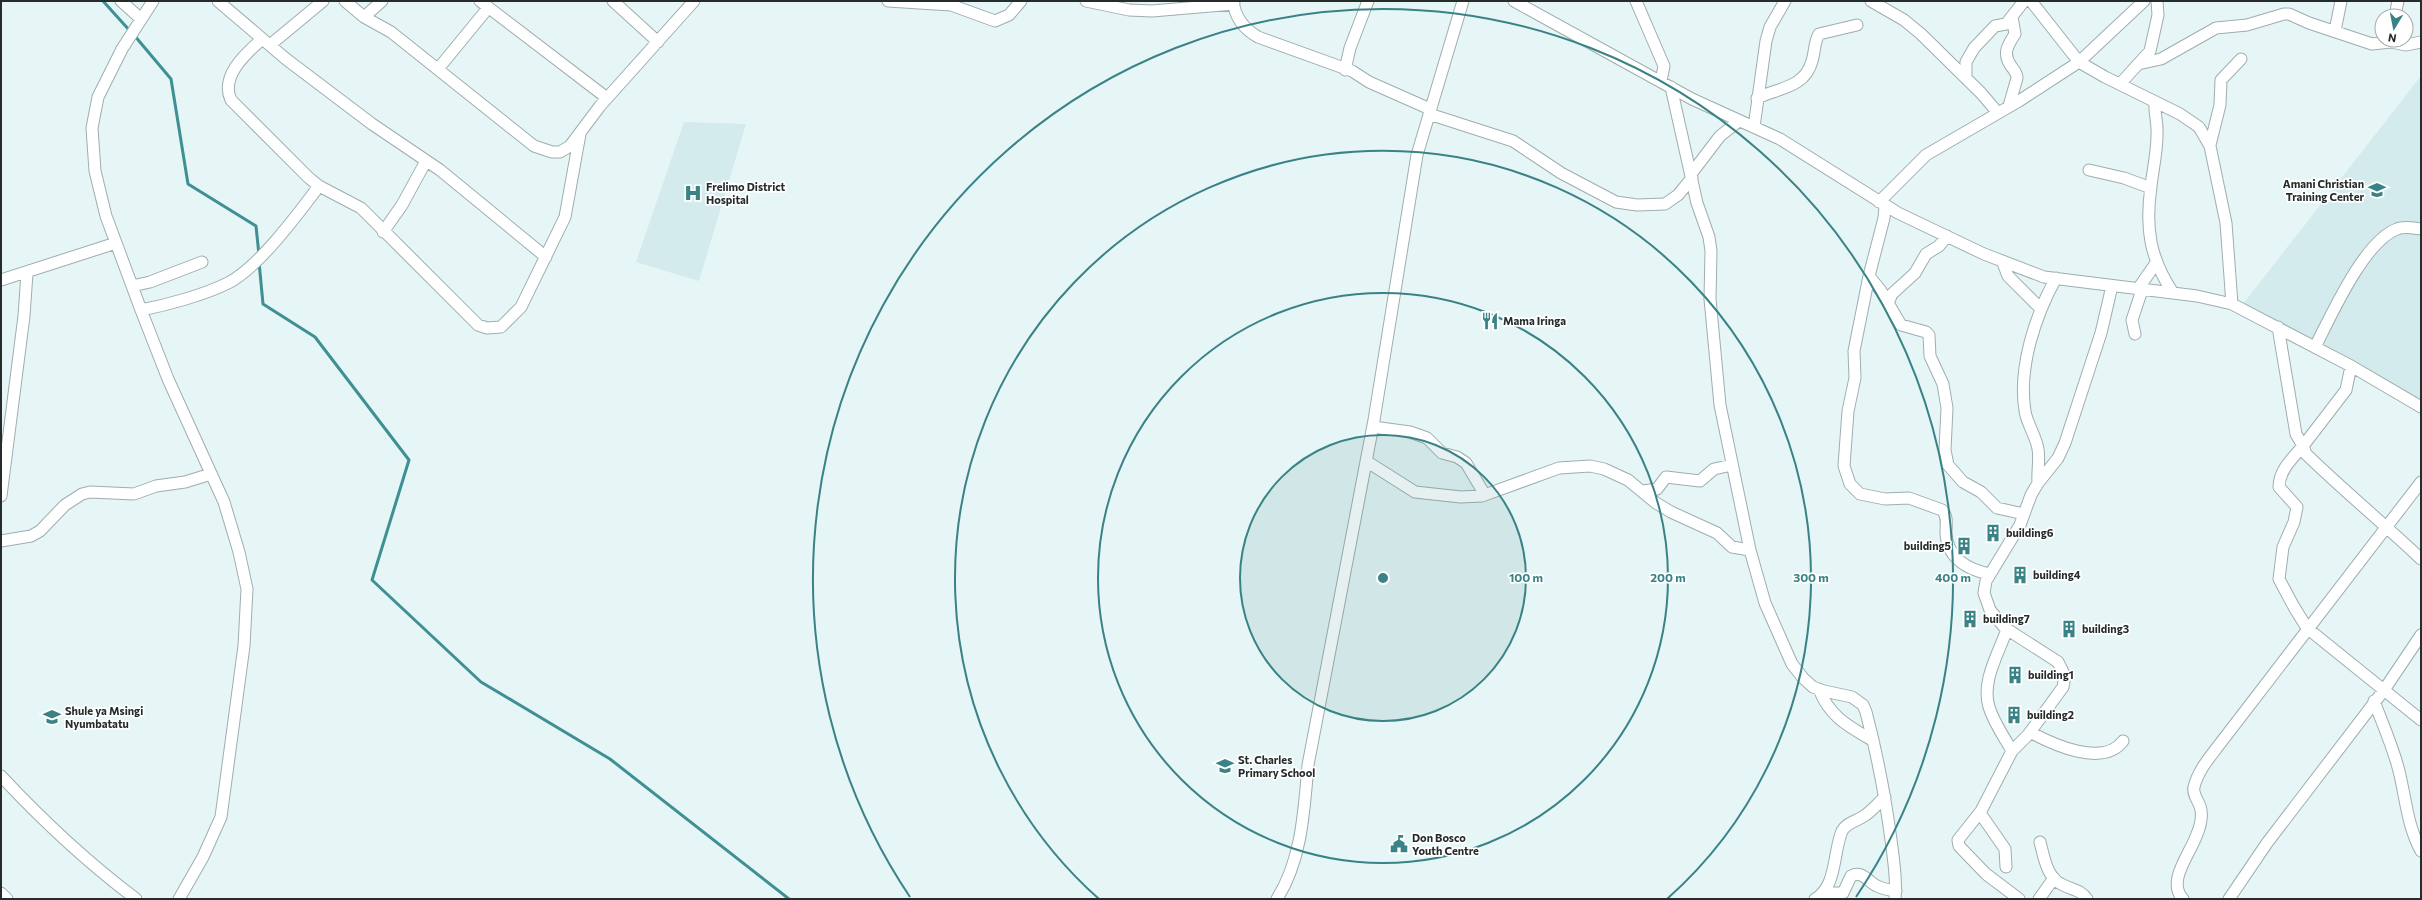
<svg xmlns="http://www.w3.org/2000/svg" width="2422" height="900" font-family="Commissioner,sans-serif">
  <rect width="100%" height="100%" fill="#e6f5f5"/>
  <!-- built -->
  <path fill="#d3ebec" d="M2421,76v331l-178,-103z
    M684,122l62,2 -47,157 -63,-19z"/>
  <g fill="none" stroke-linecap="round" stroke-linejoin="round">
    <!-- stream -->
    <path stroke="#3e9094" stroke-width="3" d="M103,1l27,30
      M134,35l37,44 17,105 68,42 3,29
      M259,262l4,42 52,33 94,123 -37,120 109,102 129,77 179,140"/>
    <!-- minor casing -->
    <g stroke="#9fadae" stroke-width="13">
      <path id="minor" d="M121,1l20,18
        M153,1l-31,48 -24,48 -6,31 3,43 11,45 35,94 27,69 56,123 15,50 8,37 -3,57 -23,171 -18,40 -24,42
        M218,1l68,58 86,65 68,46 106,87
        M345,1l19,16 27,15 143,114 18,6h8l10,-6 30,-40 94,-105
        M480,1l127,97
        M613,1l45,41
        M888,1l63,4 44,16 14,-6 12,-14
        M1086,1l43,9 23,1 82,-7
        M1233,1c2,17 11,28 25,36l94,34 17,11 61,27
        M1514,1l178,98 88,40 118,74 86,41 60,23 153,19 35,8 119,62 70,41
        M1636,1l28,65 -3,15
        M1871,1l33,19 17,14 60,59 17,20
        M2031,1l48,61 26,15 75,37 19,13 11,19 16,77 6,81
        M2395,16l3,-15
        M364,17l18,-16
        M2335,31l6,-30
        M261,40c-16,14 -41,37 -30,60l78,78 10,8 42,22 117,117 9,3 14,-1 20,-20 44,-90 15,-83
        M270,45l53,-44
        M2138,64l23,-5 55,-31 31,-3 37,-11h5l20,9 63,21 19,-2 15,3 15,-3
        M438,69l50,-61
        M1345,70l5,-22 18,-47
        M1966,78v-16l8,-14 21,-22 11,-2 18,-23
        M2120,84l30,-33 8,-36 -1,-14
        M1671,87l26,116 12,34 2,14 -1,48 10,106 30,145 15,53 27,61 11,14 10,9 11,4 28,6 11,8 3,7c12,45 20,89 26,135 2,17 5,35 3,52
        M1757,98c21,-10 48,-10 55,-37 3,-9 2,-19 7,-27l38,-9
        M2155,102c-1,12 3,21 2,33 0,17 -4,34 -6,51 -6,43 -1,72 22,107
        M2009,106l8,-28c0,-5 -3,-8 -6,-12 -9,-13 -3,-21 4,-32l-3,-17
        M1429,114l84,27 48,32 55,29 21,3 28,-1 13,-9 14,-17
        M1754,127l12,-86 4,-14 15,-26
        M2210,145l10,-40 1,-25 20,-21
        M2089,170l35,8 27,10
        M1691,174l29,-38 19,-15
        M1879,202l47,-47 93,-54 60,-39 65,-61
        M1885,206l-1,12 -15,58 -15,75 1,27 -7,33 -4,55 6,18 10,10 25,5 24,-1 33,12c6,6 4,14 4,23 1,25 22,37 44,41
        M383,232l19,-27 24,-44
        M2003,263l5,13 33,33
        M1869,276l12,15 20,34 25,7 3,3 1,21 13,28 4,24 -2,42 3,15 15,17 18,10 16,16 27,6
        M1,280l115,-37
        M132,286l18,-4 52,-20
        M2138,289l18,-26
        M1888,303l4,-9 23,-21 11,-19 13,-8 8,-10
        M141,310c26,-5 63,-15 87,-27 30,-15 70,-69 91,-97
        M2278,327l18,107 7,12c-10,12 -24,24 -24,41l18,20 -3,15 -11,25 -4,32 15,28 13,21 114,92
        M2135,334l-3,-14 10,-30
        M2315,347c16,-31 49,-106 82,-118 7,-3 16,-1 24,0
        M2351,366l-5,24 -43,56 3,8c37,36 77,69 115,105
        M1373,427l37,5 17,6 15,15 15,4 9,6 19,32
        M1366,461l49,31 46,5 21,-1 77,-28 31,-2 14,3 24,11 28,23 15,9 46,21 15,14 18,3
        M2038,483c-1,-11 2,-24 0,-34 -2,-13 -11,-25 -13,-38 -7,-43 10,-95 31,-133
        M1643,491l14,-2 9,-12 34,4 14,-12 18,-4
        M1,496l23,-180 3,-43
        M1,541l30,-5 9,-5 25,-26 17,-11 8,-2 44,2 22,-8 29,-4 26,-8
        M2007,629c-8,24 -26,52 -18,78 5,16 15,30 23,44
        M1819,689c10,27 29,37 53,51
        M2374,701c9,24 19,46 25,70 7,28 8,54 22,80
        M2030,732c22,12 73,36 93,9
        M1,776c42,45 86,86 135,123
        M1980,813l25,36 1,18
        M2040,842c4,15 7,37 23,43 10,5 18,5 24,14
        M1,893l6,6
        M1823,893h20l8,-17c12,-6 17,6 26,10 6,3 12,4 19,5
        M1277,899c25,-40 27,-88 31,-134l66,-345 43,-265 46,-154
        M1815,899c22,-12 18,-47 27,-68 4,-8 15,-10 22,-15 8,-5 14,-13 21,-19
        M2019,899l-33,-25 -27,-28 -1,-6 23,-29 31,-60 16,-16 35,-48 2,-11 -7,-14 -53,-34 -15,-18 -6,-17 2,-12 34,-56 11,-30 7,-12 20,-25 7,-15 36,-110 11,-47
        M2039,899l15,-21
        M2183,899c-17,-18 8,-46 14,-65 3,-7 5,-17 4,-24 -1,-8 -9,-15 -7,-23 4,-16 15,-29 25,-42l202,-263
        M2229,899l38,-56 117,-153 37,-55"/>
    </g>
    <!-- minor -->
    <use href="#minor" stroke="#fff" stroke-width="11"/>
  </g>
  <!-- distance rings -->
  <circle cx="1383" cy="578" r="143" fill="#398286" fill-opacity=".12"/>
  <g fill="none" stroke="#398286" stroke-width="2">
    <circle cx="1383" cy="578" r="143"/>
    <circle cx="1383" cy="578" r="285"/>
    <path d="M1099 899A428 428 0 1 1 1667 899"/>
    <path d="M910 897A570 570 0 1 1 1856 897"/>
  </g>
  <!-- icons -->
  <defs>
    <g id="university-bare" transform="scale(1.38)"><path d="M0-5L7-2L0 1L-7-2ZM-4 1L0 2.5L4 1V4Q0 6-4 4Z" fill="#398286" stroke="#fff" stroke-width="2.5" paint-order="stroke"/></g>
    <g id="hospital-bare" transform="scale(1.38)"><path d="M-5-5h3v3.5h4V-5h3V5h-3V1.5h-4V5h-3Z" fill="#398286" stroke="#fff" stroke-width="2.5" paint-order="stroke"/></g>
    <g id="restaurant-bare" transform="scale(1.38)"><path d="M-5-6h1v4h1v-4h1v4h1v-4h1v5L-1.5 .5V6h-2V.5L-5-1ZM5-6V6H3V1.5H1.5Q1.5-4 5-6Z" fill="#398286" stroke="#fff" stroke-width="2.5" paint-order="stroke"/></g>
    <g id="building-bare" transform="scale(1.38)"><path d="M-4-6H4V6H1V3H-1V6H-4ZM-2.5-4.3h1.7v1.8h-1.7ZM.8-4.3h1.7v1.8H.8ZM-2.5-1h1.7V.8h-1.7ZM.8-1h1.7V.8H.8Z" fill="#398286" stroke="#fff" stroke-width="2.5" paint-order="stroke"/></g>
    <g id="school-bare" transform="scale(1.38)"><path d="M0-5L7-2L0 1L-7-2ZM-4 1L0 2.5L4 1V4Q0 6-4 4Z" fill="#398286" stroke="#fff" stroke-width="2.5" paint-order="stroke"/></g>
    <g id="civic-bare" transform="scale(1.38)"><path d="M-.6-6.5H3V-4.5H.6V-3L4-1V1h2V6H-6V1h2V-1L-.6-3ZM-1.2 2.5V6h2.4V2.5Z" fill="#398286" stroke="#fff" stroke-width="2.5" paint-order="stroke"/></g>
  </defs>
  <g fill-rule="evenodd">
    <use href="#university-bare" x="2377" y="190"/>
    <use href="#hospital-bare" x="693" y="193"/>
    <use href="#restaurant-bare" x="1490" y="321"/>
    <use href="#building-bare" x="1993" y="533"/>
    <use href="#building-bare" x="1964" y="546"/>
    <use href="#building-bare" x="2020" y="575"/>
    <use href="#building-bare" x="1970" y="619"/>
    <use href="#building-bare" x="2069" y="629"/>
    <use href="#building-bare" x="2015" y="675"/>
    <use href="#building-bare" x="2014" y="715"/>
    <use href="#school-bare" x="52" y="717"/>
    <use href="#school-bare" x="1225" y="766"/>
    <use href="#civic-bare" x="1399" y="844"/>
  </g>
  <g text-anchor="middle" stroke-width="3.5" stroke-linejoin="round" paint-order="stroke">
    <!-- poi labels -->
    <g font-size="11" font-weight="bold" fill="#262b2b" stroke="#fff" text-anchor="start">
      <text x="2364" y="188" text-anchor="end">Amani Christian<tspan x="2364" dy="13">Training Center</tspan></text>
      <text x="706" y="191">Frelimo District<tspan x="706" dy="13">Hospital</tspan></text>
      <text x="1503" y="325">Mama Iringa</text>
      <text x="2006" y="537">building6</text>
      <text x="1951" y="550" text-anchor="end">building5</text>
      <text x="2033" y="579">building4</text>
      <text x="1983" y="623">building7</text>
      <text x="2082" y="633">building3</text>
      <text x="2028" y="679">building1</text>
      <text x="65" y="715">Shule ya Msingi<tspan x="65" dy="13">Nyumbatatu</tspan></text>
      <text x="2027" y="719">building2</text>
      <text x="1238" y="764">St. Charles<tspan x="1238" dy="13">Primary School</tspan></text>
      <text x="1412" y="842">Don Bosco<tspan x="1412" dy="13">Youth Centre</tspan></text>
    </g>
  </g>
  <circle cx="1383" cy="578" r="6" fill="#398286" stroke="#fff" stroke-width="2"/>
  <g font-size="12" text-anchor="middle" font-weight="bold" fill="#398286" stroke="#fff" stroke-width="3.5" stroke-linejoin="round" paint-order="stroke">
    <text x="1526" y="582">100 m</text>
    <text x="1668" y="582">200 m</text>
    <text x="1811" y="582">300 m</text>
    <text x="1953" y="582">400 m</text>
  </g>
  <!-- border -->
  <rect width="2422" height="900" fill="none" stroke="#262b2b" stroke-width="4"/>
  <!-- north arrow -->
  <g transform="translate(2394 28) rotate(190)"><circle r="19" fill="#ffffff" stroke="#a8aaaa"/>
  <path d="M0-3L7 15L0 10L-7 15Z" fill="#398286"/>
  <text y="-6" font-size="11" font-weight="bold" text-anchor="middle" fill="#262b2b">N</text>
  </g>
</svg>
